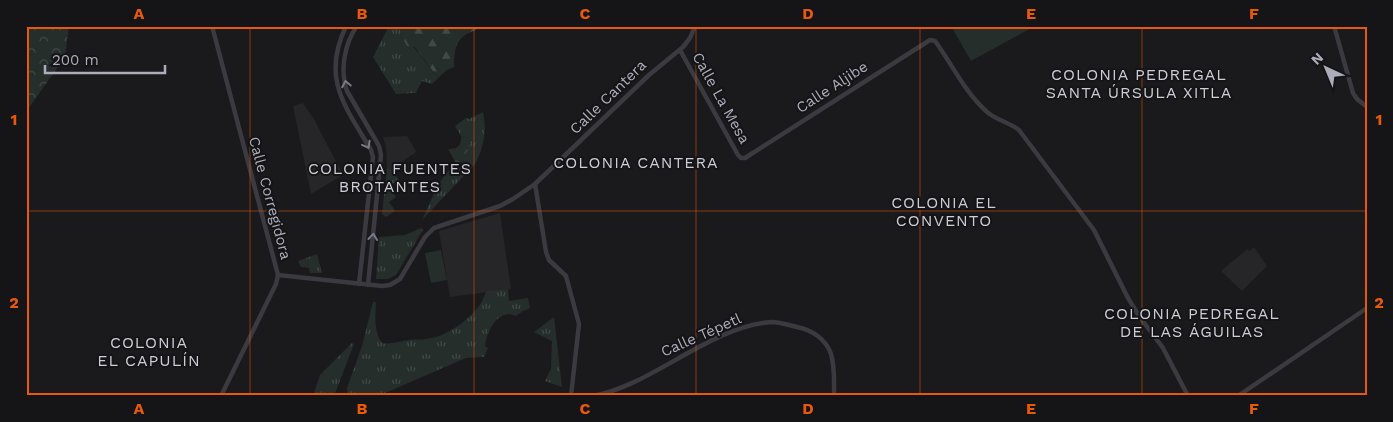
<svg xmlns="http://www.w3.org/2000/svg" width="1393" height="422" font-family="'Work Sans',sans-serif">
  <defs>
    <pattern id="grass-tufts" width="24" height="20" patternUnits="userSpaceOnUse" patternTransform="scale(1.25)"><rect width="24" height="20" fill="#252e2a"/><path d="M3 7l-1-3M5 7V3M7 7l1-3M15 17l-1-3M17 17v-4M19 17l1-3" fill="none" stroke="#424a47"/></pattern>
    <pattern id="forest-firs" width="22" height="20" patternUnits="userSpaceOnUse" patternTransform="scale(1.25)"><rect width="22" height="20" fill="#252e2a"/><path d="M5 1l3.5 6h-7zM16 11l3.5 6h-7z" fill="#424a47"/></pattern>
    <pattern id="park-crowns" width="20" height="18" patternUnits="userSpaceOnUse" patternTransform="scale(1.25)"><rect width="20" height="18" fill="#252e2a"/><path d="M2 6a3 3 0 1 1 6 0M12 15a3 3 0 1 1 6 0" fill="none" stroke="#424a47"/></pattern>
  </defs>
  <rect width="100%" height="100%" fill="#1a191b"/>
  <!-- built -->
  <path fill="#262528" d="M303,103l12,18 28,54 -32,19 -18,-88z
    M407,136l9,15 -1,2 -24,16 -4,-2 -1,-20 -3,-10z
    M500,213l11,76 -61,8 -11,-66z
    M1254,247l13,19 -25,25 -21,-20 26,-22 3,2z"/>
  <!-- grass -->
  <path fill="url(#grass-tufts)" d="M389,26h11l2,12 7,11 4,-3 25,32 -6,6 -10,-3 -6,12 -20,1 -23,-37z
    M483,112c4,19 1,35 -8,52l-53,56c9,-18 21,-55 41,-58l7,-24 -9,-2 -6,-10 11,-8 3,1z
    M387,167l4,2 8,11 -10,6 7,11 -7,5 6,9 -9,6 -4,-3z
    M421,228l2,2 -27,45 -8,4h-12l3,-42 26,-2z
    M317,254l5,19h-12l-1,-5 -8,-1 -3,-6z
    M508,289l1,12 19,-3 2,10 -7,3 -7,5c-18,-8 -29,15 -31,30l3,2 -4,9 -18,1 -88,38h-30l-1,-8 15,-42 11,-44h3c-1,12 -2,31 6,41 9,2 17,-2 27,-3 7,-1 16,0 23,-2 20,-4 50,-27 54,-47z
    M554,317l8,70 -17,-6 6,-12 1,-28 -18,-9z
    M352,343l2,1 -20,52h-21l7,-21z"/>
  <!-- forest -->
  <path fill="url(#forest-firs)" d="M400,26h85c-27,11 -30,12 -31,41l-7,3 -9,8 -24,-32 -5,3 -7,-11z"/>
  <!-- park -->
  <path fill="url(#park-crowns)" d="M26,26h43l-4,31 -39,55z
    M461,136l9,2 -3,18 -5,6 -6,1 -8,-14c9,0 14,-3 13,-13z"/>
  <!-- pitch -->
  <path fill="#252e2a" d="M951,26h84l-64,35z
    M441,250l6,30 -16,3 -6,-30z"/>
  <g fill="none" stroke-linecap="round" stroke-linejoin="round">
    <!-- tertiary -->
    <path stroke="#3b3a40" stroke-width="4.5" d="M212,26l66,249 -2,9 -55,112
      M346,26c-25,53 -1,80 25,124l2,7 -14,127
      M357,26c-13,18 -17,45 -10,65l28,48 4,7 2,9 -13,130
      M1334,26l19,67 4,6 10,8
      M680,50l58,105 3,3h4l185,-118 5,1c17,23 29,50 51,70 9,9 23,11 33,19l75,100 34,68 11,18 24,32 25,48
      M535,184l11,68 3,8 17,16 13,48 -8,72
      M278,275l104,11 8,-1 10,-6 25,-42 9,-9 66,-22 13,-7 22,-15 114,-109 34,-28 7,-9 5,-12
      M593,396c60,-11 116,-69 178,-74 8,0 18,3 26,5 15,3 29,12 34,27 4,13 3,28 3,42
      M1238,396l129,-88"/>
  </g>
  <!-- one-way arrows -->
  <defs><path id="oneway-chevron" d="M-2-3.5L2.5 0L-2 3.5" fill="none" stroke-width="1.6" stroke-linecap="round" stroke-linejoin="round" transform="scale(1.25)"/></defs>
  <g stroke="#7a7984">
    <use href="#oneway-chevron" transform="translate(346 84) rotate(-101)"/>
    <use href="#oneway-chevron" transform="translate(367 145) rotate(61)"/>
    <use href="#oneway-chevron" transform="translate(373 237) rotate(-84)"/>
  </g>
  <!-- grid -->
  <path fill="none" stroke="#e8590c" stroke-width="1" stroke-opacity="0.55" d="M250,26v370M474,26v370M696,26v370M920,26v370M1142,26v370M26,211h1341"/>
  <g text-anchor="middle" stroke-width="4" stroke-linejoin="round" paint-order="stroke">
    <!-- street labels -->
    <g font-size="15" fill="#adacbb" stroke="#151416">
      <text transform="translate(832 87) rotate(-33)" y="5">Calle Aljibe</text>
      <text transform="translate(608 97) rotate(-44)" y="5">Calle Cantera</text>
      <text transform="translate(721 98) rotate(61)" y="5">Calle La Mesa</text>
      <text transform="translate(270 198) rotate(75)" y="5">Calle Corregidora</text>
      <text transform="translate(701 335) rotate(-24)" y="5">Calle Tépetl</text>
    </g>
    <!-- neighbourhood labels -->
    <g font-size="16" letter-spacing="1" fill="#cecdd7" stroke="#151416">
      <text x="1139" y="80">COLONIA PEDREGAL<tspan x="1139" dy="18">SANTA ÚRSULA XITLA</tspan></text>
      <text x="636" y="168">COLONIA CANTERA</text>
      <text x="390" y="174">COLONIA FUENTES<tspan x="390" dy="18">BROTANTES</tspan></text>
      <text x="944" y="208">COLONIA EL<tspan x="944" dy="18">CONVENTO</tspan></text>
      <text x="1192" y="319">COLONIA PEDREGAL<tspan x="1192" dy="18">DE LAS ÁGUILAS</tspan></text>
      <text x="149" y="348">COLONIA<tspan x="149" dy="18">EL CAPULÍN</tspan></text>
    </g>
  </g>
  <!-- border -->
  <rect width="1393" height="422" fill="none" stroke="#151416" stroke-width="55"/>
  <!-- north arrow -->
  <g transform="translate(1326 68) rotate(316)" stroke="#151416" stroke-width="4" paint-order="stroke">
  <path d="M0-4L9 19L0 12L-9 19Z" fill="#adacbb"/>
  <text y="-8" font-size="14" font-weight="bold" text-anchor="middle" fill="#adacbb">N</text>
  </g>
  <!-- scale -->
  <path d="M45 65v8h120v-8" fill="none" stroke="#adacbb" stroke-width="2.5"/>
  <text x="52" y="65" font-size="15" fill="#adacbb" stroke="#151416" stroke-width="4" paint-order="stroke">200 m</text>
  <rect x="28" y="28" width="1338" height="366" fill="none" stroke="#e8590c" stroke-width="2"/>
  <g font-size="16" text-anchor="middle" font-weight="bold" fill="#e8590c">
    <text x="139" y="19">A</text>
    <text x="362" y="19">B</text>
    <text x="585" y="19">C</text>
    <text x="808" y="19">D</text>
    <text x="1031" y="19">E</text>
    <text x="1254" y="19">F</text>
    <text x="14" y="125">1</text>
    <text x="1379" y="125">1</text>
    <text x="14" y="308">2</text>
    <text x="1379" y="308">2</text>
    <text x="139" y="414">A</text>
    <text x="362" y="414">B</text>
    <text x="585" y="414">C</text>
    <text x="808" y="414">D</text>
    <text x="1031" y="414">E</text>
    <text x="1254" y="414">F</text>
  </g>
</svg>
